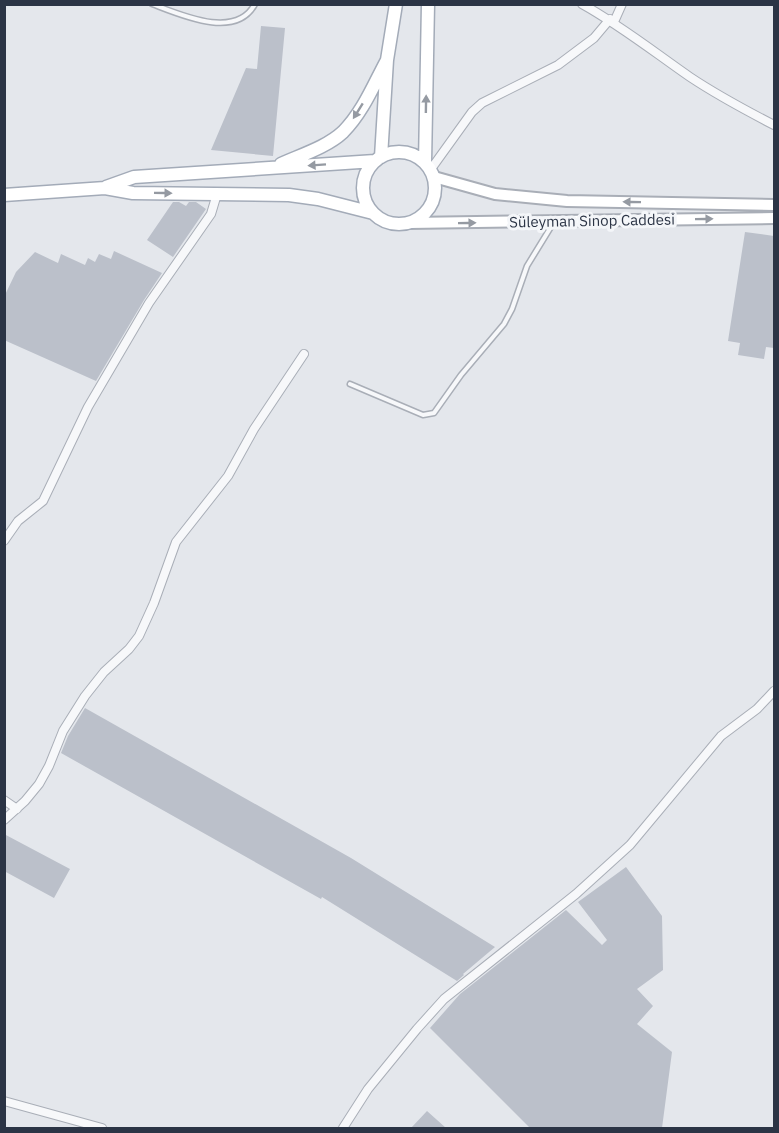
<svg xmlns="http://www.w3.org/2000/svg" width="779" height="1133" font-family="'IBM Plex Sans',sans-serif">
  <rect width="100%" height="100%" fill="#e4e7ec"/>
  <!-- building -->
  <path fill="#bbc0ca" d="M261,26l24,2 -12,128 -62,-6 35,-82 11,1z
    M173,202h6l7,4 3,-4h7l10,7 -33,48 -26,-17z
    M745,232l29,4v112l-8,-1 -2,12 -26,-4 2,-12 -12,-2z
    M114,251l48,22 -18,27 -48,81 -92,-41v-43l12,-25 19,-20 23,11 3,-9 24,11 3,-7 7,4 4,-8 12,5z
    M85,708l266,150 144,89 -32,27 1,1 -7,6 -135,-84 -1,2 -260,-146 7,-17z
    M4,834l66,35 -16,29 -50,-27z
    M626,867l36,49 1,54 -26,19 16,17 -16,18 35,28 -10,76h-132l-100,-100 30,-34 106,-84 36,35 5,-5 -29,-38z
    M427,1111l19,17h-35z"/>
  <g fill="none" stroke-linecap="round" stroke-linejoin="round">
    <!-- lane casing -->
    <g stroke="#a9aeb7" stroke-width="7">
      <path id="lane" d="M152,4c29,11 84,36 103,0
        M350,384l73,31 11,-2 27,-38 43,-51 8,-15 15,-43 27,-44"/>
    </g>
    <!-- street casing -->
    <g stroke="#a9aeb7" stroke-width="10">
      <path id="street" d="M582,4c38,21 72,48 108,73 27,18 55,33 84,48
        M614,22l8,-18
        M431,169l41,-57 10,-9 76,-38 36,-27 16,-19
        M4,541l14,-20 25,-20 45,-94 61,-104 62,-89 6,-20
        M4,800l13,9
        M4,820l21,-19 14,-17 10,-18 14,-35 22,-35 19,-24 25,-23 10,-13 15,-33 22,-61 52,-66 26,-47 50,-75
        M4,1101l98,27
        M343,1128l25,-39 49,-60 27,-30 132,-105 54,-49 91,-109 36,-27 17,-18"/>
    </g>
    <!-- secondary casing -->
    <g stroke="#a9aeb7" stroke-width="14">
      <path id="secondary" d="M434,177l61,17 72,7 207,4
        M409,223l365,-5"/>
    </g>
    <!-- primary casing -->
    <g stroke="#a3abb8" stroke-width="15">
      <path id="primary" d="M363 188a36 36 0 1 1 72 0a36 36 0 1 1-72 0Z
        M381,157l6,-97 9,-56
        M425,163l3,-159
        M281,164c20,-9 46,-17 62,-32 20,-20 31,-48 44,-72
        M106,187l28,-10 241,-16
        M4,195l101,-7 28,5 156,2 29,4 55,14"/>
    </g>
    <!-- lane -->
    <use href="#lane" stroke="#f7f8fa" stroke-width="4"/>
    <!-- street -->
    <use href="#street" stroke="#f7f8fa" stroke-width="8"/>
    <!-- secondary -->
    <use href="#secondary" stroke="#fff" stroke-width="10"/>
    <!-- primary -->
    <use href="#primary" stroke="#fff" stroke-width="12"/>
  </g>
  <!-- one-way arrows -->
  <defs><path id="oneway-solid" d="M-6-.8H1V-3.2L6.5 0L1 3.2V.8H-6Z" transform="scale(1.5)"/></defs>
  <g fill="#959aa2">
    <use href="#oneway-solid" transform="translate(426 104) rotate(-89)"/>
    <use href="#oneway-solid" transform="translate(358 111) rotate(122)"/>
    <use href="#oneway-solid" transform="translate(317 165) rotate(176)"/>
    <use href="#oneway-solid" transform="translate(163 193) rotate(1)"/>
    <use href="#oneway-solid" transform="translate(632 202) rotate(-179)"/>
    <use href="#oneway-solid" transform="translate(704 219) rotate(-1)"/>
    <use href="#oneway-solid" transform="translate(467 223) rotate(-1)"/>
  </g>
  <g text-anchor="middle" stroke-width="6" stroke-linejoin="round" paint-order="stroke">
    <!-- street labels -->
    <g font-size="15" fill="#2b3445" stroke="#f4f6f9">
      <text transform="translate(592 221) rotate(-1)" y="5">Süleyman Sinop Caddesi</text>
    </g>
  </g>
  <!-- border -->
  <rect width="779" height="1133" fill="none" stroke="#2b3445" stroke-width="12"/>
</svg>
